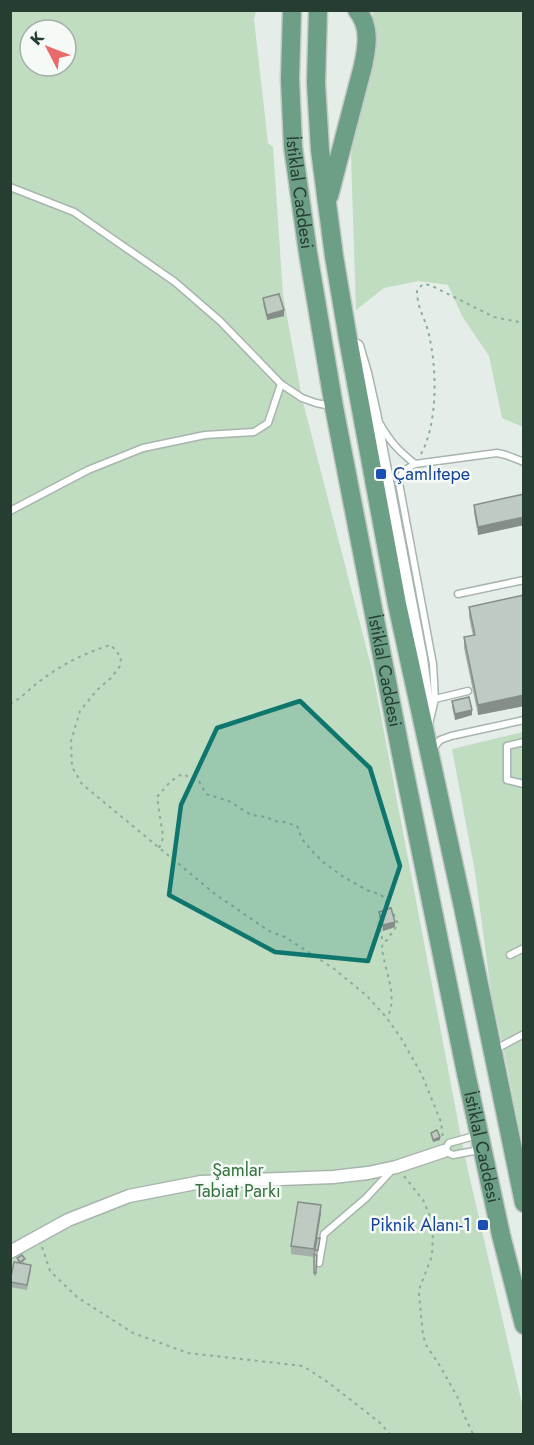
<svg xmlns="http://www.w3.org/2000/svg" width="534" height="1445" font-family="Jost,sans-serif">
  <rect width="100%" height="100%" fill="#e5ede8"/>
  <!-- green -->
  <path fill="#c0ddc1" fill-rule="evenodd" d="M10,11h246l-2,8 14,124 5,4 10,148 19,103 71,276 91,479 59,255v26h-512zM30,30h36v36h-36z
    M373,11h150v416l-21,-9 -13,-62 -27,-40 -14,-31 -29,-4 -35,7 -28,22 -5,-154 20,-127z
    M523,732v412l-1,-2 -19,-96 -12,-54 -16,-120 -23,-123z"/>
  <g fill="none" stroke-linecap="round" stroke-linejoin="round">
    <!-- lane casing -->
    <g stroke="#a8b5ae" stroke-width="9">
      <path id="lane" d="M10,187l64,25 101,70 45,39 61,63 21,14 14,5 15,3
        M380,424c11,19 18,26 35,40
        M10,511l78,-41 55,-22 62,-13 49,-3 14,-9 13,-39
        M458,594l66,-14
        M435,699l33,-8
        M429,724l6,-25 -2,-35 -34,-181c1,-10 7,-14 16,-19l82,-11 9,2 18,7
        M524,742l-17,4v34l17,4
        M433,749l7,-9 11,-4 73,-16
        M510,955l14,-7
        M496,1049l28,-15
        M478,1135l-29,8 -5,8 9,4 26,-5
        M319,1263l5,-29 42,-36 27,-29"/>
    </g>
    <!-- street casing -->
    <g stroke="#a8b5ae" stroke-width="15">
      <path id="street" d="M357,346l8,27 9,40 47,246 7,52
        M10,1252l58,-32 61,-24 72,-14 132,-5 35,-4 28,-6 48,-16"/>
    </g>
    <!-- primary casing -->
    <g stroke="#c2c9c6" stroke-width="21">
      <g id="primary">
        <path id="s1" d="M292,10l-2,69 3,68 15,106 26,154 68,352 64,314 35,162 23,90"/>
        <path d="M318,10l-2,73 4,67 14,106 14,83 49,265 66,303 61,296"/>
        <path d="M329,196l34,-130c4,-19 8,-39 -6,-56"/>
      </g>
    </g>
    <!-- path -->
    <path stroke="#88ae9a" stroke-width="2" stroke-dasharray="3 4.5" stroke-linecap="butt" d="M421,454c17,-31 16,-85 8,-119 -4,-18 -12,-26 -12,-45l6,-6 7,1 64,32 30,6
      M10,704c12,-6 20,-16 30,-23 21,-16 46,-29 71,-36l10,12 -1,9 -9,12 -14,12 -17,21 -9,30 1,26 10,17 133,110 54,37 16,6 48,31 34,28 19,21 15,21 21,37 19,47 2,17
      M159,848l3,-7 1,-5 -6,-39 14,-16 11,-7 17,7 7,13 23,7 22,14 16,2 7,4 10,1 13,4 5,13 9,11 12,12 22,16 24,13 11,3 3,3 9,13 6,14 -11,16 -4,3 -1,4c2,23 17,50 5,71
      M381,915l-3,4 5,24
      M404,1176l19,24 6,14 4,16 -1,26 -12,31 -1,8 4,40 3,10 14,21 18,32 6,17 9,19
      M42,1247l8,24 27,26 56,36 55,20 115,13 26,17 50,39 11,12"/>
    <!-- lane -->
    <use href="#lane" stroke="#fff" stroke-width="6"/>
    <!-- street -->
    <use href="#street" stroke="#fff" stroke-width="12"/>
    <!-- primary -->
    <use href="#primary" stroke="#6d9f87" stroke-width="18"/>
  </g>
  <!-- wall -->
  <path fill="#a3afa8" d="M263,298l21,18 -17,4 -4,-16z
    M524,494v31l-46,10 -4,-22v-8z
    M524,595v111l-46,9 -14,-67v-11l9,-1 -4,-19v-10z
    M452,701l20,14 -17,5 -3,-13z
    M379,912l16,15 -12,4 -4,-14z
    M321,1213l-4,25h3l-2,15 -3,-1v3h2l-1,21h-2v-19l-23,-3v-8z
    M17,1258l8,4 -2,1 8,7 -4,20 -17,-3v-7l9,-17 -2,-2z"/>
  <!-- shaded-wall -->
  <path fill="#858e88" d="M284,310v6l-17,4v-5z
    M524,517v8l-46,10v-8z
    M524,695v11l-46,9v-10z
    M472,710v5l-17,5v-6z
    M395,922v5l-12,4v-6z
    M440,1137v3l-7,2v-2z
    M321,1205v8l-7,44v-8z"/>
  <!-- building -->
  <path fill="#becbc3" stroke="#858e88" stroke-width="1.5" d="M279,294l5,16 -17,5 -4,-17z
    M524,494v23l-46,10 -4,-22z
    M524,595v100l-46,10 -14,-68 11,-2 -6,-28z
    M469,697l3,13 -17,4 -3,-13z
    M391,908l4,14 -12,3 -4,-13z
    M437,1130l3,7 -7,3 -2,-7z
    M298,1202l23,3 -7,44 -23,-3z
    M317,1238h3l-2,12h-3z
    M314,1254l3,1 -1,18h-2z
    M22,1255l3,4 -5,3 -3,-4z
    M14,1262l17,3 -4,20 -17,-3z"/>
  <!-- marked area -->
  <path fill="#0f766e" fill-opacity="0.2" stroke="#0f766e" stroke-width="4.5" stroke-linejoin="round" d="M300,701l70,67 30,98 -32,95 -93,-9 -106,-57 12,-90 36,-77z"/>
  <!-- markers -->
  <g fill="#1a4fb4" stroke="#f6faf7" stroke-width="2">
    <rect x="375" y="468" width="12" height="12" rx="3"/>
    <rect x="477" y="1219" width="12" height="12" rx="3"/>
  </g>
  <g text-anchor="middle" stroke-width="5" stroke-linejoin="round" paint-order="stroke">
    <!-- street labels -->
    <g font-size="18" fill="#263e32" stroke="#f6faf7">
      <text dy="6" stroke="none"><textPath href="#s1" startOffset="183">İstiklal Caddesi</textPath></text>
      <text dy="6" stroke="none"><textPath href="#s1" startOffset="669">İstiklal Caddesi</textPath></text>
      <text dy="6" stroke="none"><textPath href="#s1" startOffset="1155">İstiklal Caddesi</textPath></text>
    </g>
    <!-- transit labels -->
    <g font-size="18" fill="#164399" stroke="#f6faf7" text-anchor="start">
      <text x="393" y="480">Çamlıtepe</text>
      <text x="471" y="1231" text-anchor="end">Piknik Alanı-1</text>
    </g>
    <!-- park labels -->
    <g font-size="18" fill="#33723d" stroke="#f6faf7">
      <text x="238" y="1176">Şamlar<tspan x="238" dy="21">Tabiat Parkı</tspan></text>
    </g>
  </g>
  <!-- border -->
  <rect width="534" height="1445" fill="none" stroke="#263e32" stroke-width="24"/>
  <!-- north arrow -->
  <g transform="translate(48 48) rotate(312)"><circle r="28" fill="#f6faf7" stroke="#a3afa8" stroke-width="1.5"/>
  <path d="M0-4.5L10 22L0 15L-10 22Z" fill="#e86b69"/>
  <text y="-9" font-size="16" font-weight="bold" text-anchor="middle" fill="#263e32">K</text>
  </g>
</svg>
